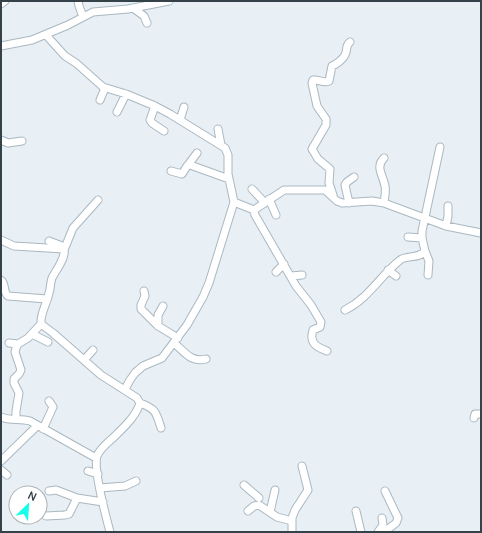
<svg xmlns="http://www.w3.org/2000/svg" width="482" height="533" font-family="Manrope,sans-serif">
  <rect width="100%" height="100%" fill="#e8eff5"/>
  <g fill="none" stroke-linecap="round" stroke-linejoin="round">
    <!-- minor casing -->
    <g stroke="#aab8c1" stroke-width="9">
      <path id="minor" d="M78,1l1,5 4,11
        M1,4l4,-3
        M133,8l11,8 3,7
        M46,35l19,21 11,7 27,24 23,7 29,12 15,8 55,34 3,7v19l6,28 20,8 30,-20h41l12,11 5,2 30,-2 12,2 62,23 35,7
        M1,46l31,-6 36,-15 25,-13 35,-3 41,-8
        M100,100l5,-12
        M155,106l-5,14 2,3 12,8
        M117,112l9,-18
        M180,120l4,-13
        M218,129l3,16
        M1,140l7,3 14,-2
        M188,165l9,-12
        M171,171l11,3 5,-8 3,-1 39,14
        M252,189l13,14
        M333,195l-4,-12 1,-14 -12,-10 -6,-10 14,-24v-6l-9,-13 -5,-23 1,-3c6,-1 10,4 16,1l3,-15c5,-2 11,-7 13,-11 3,-6 0,-9 5,-13
        M269,199l7,16
        M349,203l-4,-18 2,-3 7,-5
        M384,203c1,-6 2,-12 1,-17 -2,-11 -10,-19 -1,-28
        M254,210l1,5 41,71 15,19 10,17 -1,5 -7,3c-4,13 3,17 14,21
        M446,226l2,-10v-10
        M408,237l14,1
        M1,240l13,6 50,3c2,9 -8,21 -12,29 -2,5 -1,10 -3,15 -2,11 -9,20 -8,31l12,9 48,42 36,23 3,5c-4,13 -15,23 -24,32 -6,6 -16,13 -19,21 -4,13 9,61 13,76
        M49,241l13,5
        M64,250l9,-22 25,-28
        M425,251l4,10 -1,14
        M388,270l8,6
        M276,272l8,-8
        M291,276l11,-1
        M1,280c5,4 2,12 7,16l39,3
        M144,291l1,5 -4,9v4l17,17 20,12
        M345,310c24,-12 35,-34 55,-50 7,-5 19,-1 25,-9l-3,-13v-7l18,-84
        M158,326v-11l5,-9
        M32,334l16,8
        M9,343l9,1
        M174,343c11,9 17,20 32,16
        M84,360l9,-10
        M125,389l5,-9 5,-7 8,-7 19,-8 25,-33 16,-28 6,-14 25,-81
        M140,403c16,6 16,9 21,25
        M1,417c9,4 19,1 29,4l66,37
        M474,418l1,-4h6
        M16,419v-8l3,-18 -5,-10v-4l5,-5 2,-4 -6,-18 1,-4 2,-4 10,-6 13,-14
        M43,429l10,-22 -4,-6
        M1,461l36,-35
        M1,470l6,5
        M88,471l10,3
        M244,485l15,13
        M100,488l25,-2 11,-5
        M49,491l7,-1 21,8 26,4
        M248,511l6,-5 5,-1 18,12 15,4
        M356,511l5,21
        M270,512l5,-22
        M46,516l19,-1 4,-1 8,-16
        M292,532v-14l3,-8 13,-20 -6,-24
        M378,532l5,-7 -1,-7
        M384,532l12,-9 2,-5 -13,-27"/>
    </g>
    <!-- minor -->
    <use href="#minor" stroke="#fff" stroke-width="7"/>
  </g>
  <!-- border -->
  <rect width="482" height="533" fill="none" stroke="#364249" stroke-width="4"/>
  <!-- north arrow -->
  <g transform="translate(28 505) rotate(25)"><circle r="19" fill="#ffffff" stroke="#afb3b6"/>
  <path d="M0-3L7 15L0 10L-7 15Z" fill="#15ffeb"/>
  <text y="-6" font-size="11" font-weight="bold" text-anchor="middle" fill="#364249">N</text>
  </g>
</svg>
